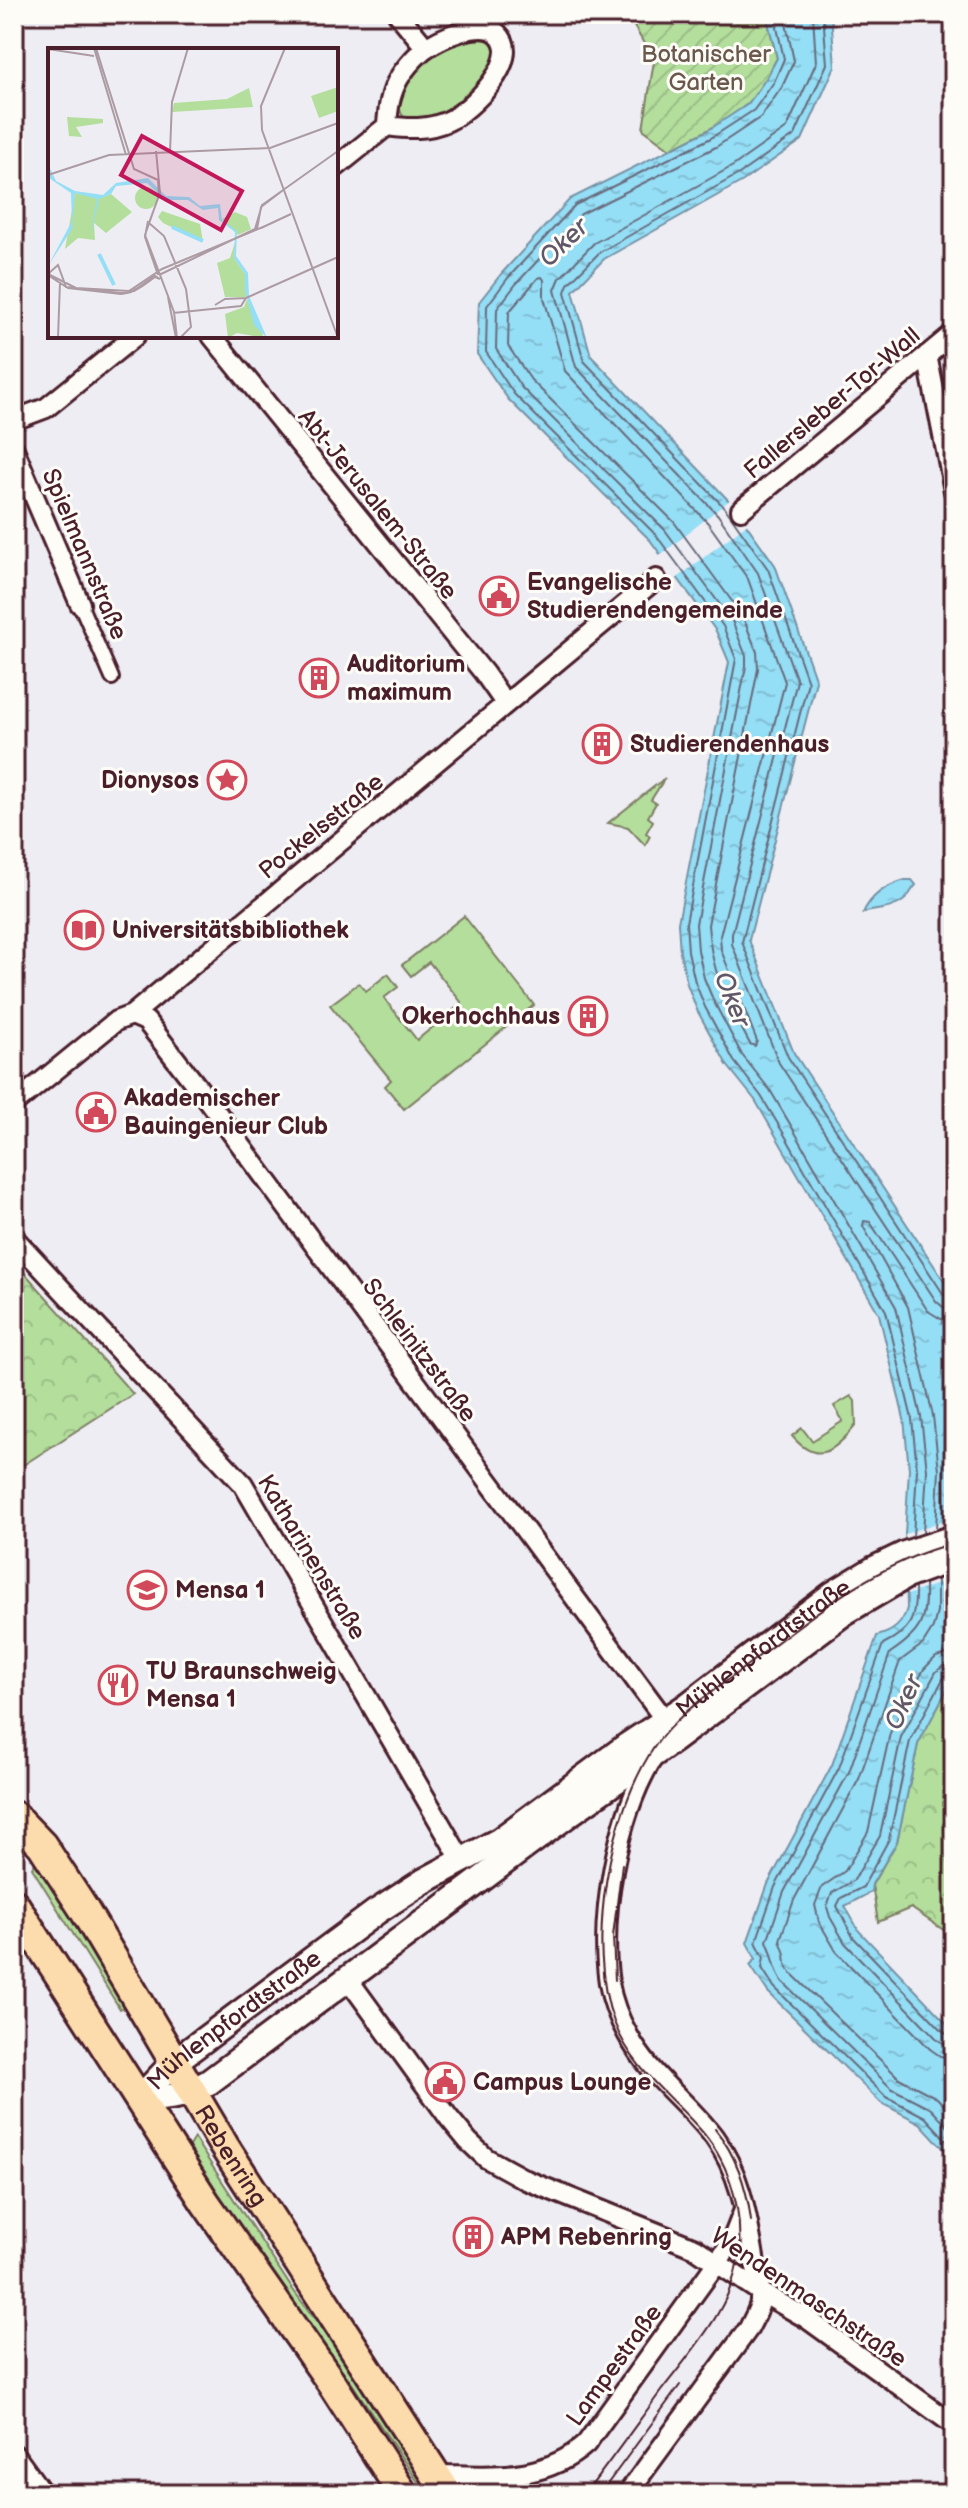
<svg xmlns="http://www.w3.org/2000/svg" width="968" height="2508" font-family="'Balsamiq Sans',sans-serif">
  <defs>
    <pattern id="park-crowns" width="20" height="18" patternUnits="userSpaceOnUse" patternTransform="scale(2)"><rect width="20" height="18" fill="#b3de9c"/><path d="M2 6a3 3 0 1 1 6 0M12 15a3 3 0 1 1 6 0" fill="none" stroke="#9bbe87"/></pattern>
    <pattern id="garden-furrows" width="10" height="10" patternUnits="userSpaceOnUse" patternTransform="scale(2)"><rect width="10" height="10" fill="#b3de9c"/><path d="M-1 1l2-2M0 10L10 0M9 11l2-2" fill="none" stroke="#9bbe87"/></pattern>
    <pattern id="water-ripples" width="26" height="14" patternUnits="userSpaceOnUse" patternTransform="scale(2)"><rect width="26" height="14" fill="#94def6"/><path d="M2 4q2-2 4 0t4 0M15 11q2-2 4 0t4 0" fill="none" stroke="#81bed3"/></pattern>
  </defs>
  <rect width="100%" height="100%" fill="#eeedf3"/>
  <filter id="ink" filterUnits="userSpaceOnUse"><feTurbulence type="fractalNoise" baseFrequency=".0125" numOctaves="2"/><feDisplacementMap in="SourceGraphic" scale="16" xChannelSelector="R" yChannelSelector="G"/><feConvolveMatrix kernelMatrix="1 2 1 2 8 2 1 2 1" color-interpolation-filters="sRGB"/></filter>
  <g filter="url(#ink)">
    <!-- grass -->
    <path fill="#b3de9c" stroke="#7e7e64" stroke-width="2" d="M476,36l14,2 6,10 -1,15 -21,31 -35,24 -32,3c-25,-23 19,-63 39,-74 10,-5 20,-8 30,-11z
      M665,778l-14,22 5,3 -8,14 5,4 -7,12 4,3 -5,9 -17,-18 -20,-4z
      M464,916l70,89 -130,104 -19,-23 6,-6 -61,-75 29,-22 7,8 22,-17 10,13 -14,11 33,42 45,-37 -33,-41 -18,14 -9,-11z
      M851,1396l4,5 1,24c-21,26 -39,41 -64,11l10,-8 10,13 31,-20 -9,-15z
      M36,1861l91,144 -7,4 -88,-141z
      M194,2138l97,149 69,93 74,114h-8l-77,-115 -83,-108 -77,-114v-11z"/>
    <!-- park -->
    <path fill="url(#park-crowns)" stroke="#7e7e64" stroke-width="2" d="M14,1261l119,133 -119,77z
      M954,1676v261l-43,-29 -33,14 -6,-37 25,-43 21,-98z"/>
    <!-- garden -->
    <path fill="url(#garden-furrows)" stroke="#7e7e64" stroke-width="2" d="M627,14h139l11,44c-8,15 -17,36 -31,47 -22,19 -50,31 -76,44l-27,-20 11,-68z"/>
    <!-- water -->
    <path fill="url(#water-ripples)" stroke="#7692a5" stroke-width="2" d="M766,14h65l4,52 -33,74 -59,41 -139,78 -31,32 18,65 140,147 44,62 41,116 -67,259 45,113 160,243v380l-36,68 -21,98 -25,42 -1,8 -26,14 14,25 95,100v129l-34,-37 -39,-20 -113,-111 -18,-27 6,-6 -9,-16 21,-59 64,-119 45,-129c16,-4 26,-12 30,-28l-2,-74 4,-65 -5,-50 -25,-105 -124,-214 -28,-35 -30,-55 -10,-26 -7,-32 -2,-29 51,-261 -13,-31 -66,-91 -142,-141 -31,-45 2,-52 23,-29 68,-74 137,-68 41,-27 19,-27 10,-19z
      M905,880h7l4,5c-5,5 -7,12 -13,16 -11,9 -28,8 -40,12 8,-18 24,-28 42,-33z"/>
    <!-- pier -->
    <path fill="#eeedf3" d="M732,498l17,24 -74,58 -17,-23z
      M954,1517v61l-47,17 -2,-61z"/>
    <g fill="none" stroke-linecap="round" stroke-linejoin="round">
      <!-- shore -->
      <path stroke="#686b7c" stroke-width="2" d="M774,14l10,45 -10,23 -20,28 -43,28 -136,67 -67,73 -21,28 -1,46 28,42 142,141 67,91 13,33 -50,264 2,28 7,31 10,25 29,54 27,35 23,38 102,177 26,108 5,50 -4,68
        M784,14l10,47 -12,26 -21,30 -45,30 -135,67 -65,70 -19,25 -1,40 25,38 144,143 67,91 14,35v10l-50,258 2,26 6,28 10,24 28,53 28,35 23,39 103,178 25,110 6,53 -4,63
        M813,14l3,49 -29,65 -54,38 -139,77 -34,35 -5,12 21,77 142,148 40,58 39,108 -65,253v10l47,119 157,238 7,6 11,2
        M823,14l4,50 -32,71 -56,39 -139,78 -32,32 -3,8 19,69 141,147 43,61 40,113 -66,260 46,115 156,238 10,4
        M538,278l4,-1 2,3v18l21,73 143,152 40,56 37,103 -65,254 1,14 36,91 -2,5 -5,-2c-22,-41 -39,-71 -42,-119l50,-256 -1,-17 -15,-37 -68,-93 -143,-142 -23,-34 1,-34z
        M936,1529l3,-59 -6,-54 -25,-109 -45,-81 1,-5 6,1 58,89 13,8 13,2
        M937,1579v33l-4,16 -10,16 -23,17 -41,118 -65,121 -14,40 5,14 1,10 5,9 108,105 38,20 17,18
        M925,1584c1,37 -3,48 -35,69l-41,119 -65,120 -17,49c8,17 5,24 15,40l109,107 39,20 24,25
        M915,1588c1,32 -4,42 -32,56l-44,124 -64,119 -19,55 8,15 -2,11 12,19 111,109 40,21 29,31
        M954,1652l-18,5 -12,12 -34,64 -22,99 -23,39 -23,16 -7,18 4,17 17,29 94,98 10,7 14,2
        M954,1664l-11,2 -7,6 -35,65 -21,99 -26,44 -22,13 -5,14 3,10 15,26 93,97 7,4 9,2
        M954,1674l-6,1 -5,4 -33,62 -21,98 -26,48 -22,11 -4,8 16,31 92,96 9,3"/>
      <!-- pedestrian casing -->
      <g stroke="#4a1f2b" stroke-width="18">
        <path id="pedestrian" d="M80,604l32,74"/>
      </g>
      <!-- minor casing -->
      <g stroke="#4a1f2b" stroke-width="24">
        <path id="minor" d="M398,14l28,34
          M336,167l51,-41c22,3 41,4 61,-5 22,-10 76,-62 50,-87 -16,-16 -60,5 -75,16 -9,8 -18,18 -24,28 -9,15 -11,31 -12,48
          M212,336l272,337 21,30
          M927,355l27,136
          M14,420l32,-12 89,-72
          M14,449l66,155
          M741,510l213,-177
          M132,1015l14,6 60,77 459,622
          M14,1104l102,-83 16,-6 12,-10 512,-426
          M14,1238l229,246 219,377
          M348,1979l101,139 19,23 18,17 40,22 169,68 64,43 47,27 148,107
          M14,2454l29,40
          M435,2475c54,0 107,8 151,-31l145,-201 13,-33
          M627,2494l122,-166c4,-9 11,-19 11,-28 1,-15 -5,-34 -7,-49 -7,-40 -14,-80 -39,-114 -27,-36 -65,-61 -86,-102 -9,-16 -16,-34 -19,-52 -10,-67 8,-166 43,-224"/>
      </g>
      <!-- secondary casing -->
      <g stroke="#4a1f2b" stroke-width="30">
        <g id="secondary">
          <path id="s1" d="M139,2099l35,-37 202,-150 48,-31 76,-41 128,-95 59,-39 146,-112 41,-25 31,-15 49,-16"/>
          <path d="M139,2099c31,-1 42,-1 70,-17l360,-268 106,-75 170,-127 61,-36 48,-18"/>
        </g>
      </g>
      <!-- primary casing -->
      <g stroke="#4a1f2b" stroke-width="34">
        <g id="primary">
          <path id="s2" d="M14,1816l28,29 41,63 141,238 224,348"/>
          <path d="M14,1904l191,298 126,180 72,112"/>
        </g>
      </g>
      <!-- pedestrian -->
      <use href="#pedestrian" stroke="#fdfcf7" stroke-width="12"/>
      <!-- minor -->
      <use href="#minor" stroke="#fdfcf7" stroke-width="18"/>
      <!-- secondary -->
      <use href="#secondary" stroke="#fdfcf7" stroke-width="24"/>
      <!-- primary -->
      <use href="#primary" stroke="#fcdcac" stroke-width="28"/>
      <!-- tram -->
      <path stroke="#4a1f2b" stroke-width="2" d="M615,1980l-2,-44 9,-72
        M715,2129c22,27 32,58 36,92
        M585,2494c26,-34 51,-69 76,-103 32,-42 75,-87 78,-142 3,-45 -11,-90 -42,-123 -32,-35 -65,-58 -83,-104 -29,-76 -5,-210 41,-276 22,-32 56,-53 86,-76 67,-51 131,-106 213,-127
        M600,2494l80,-109"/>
    </g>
  </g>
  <!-- icons -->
  <defs>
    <g id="civic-ring" transform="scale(2)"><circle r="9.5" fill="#fdfcf7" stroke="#d1495b" stroke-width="1.5"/><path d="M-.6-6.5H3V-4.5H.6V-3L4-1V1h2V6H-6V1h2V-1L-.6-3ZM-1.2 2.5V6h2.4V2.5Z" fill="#d1495b"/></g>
    <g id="building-ring" transform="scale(2)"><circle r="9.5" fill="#fdfcf7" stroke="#d1495b" stroke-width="1.5"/><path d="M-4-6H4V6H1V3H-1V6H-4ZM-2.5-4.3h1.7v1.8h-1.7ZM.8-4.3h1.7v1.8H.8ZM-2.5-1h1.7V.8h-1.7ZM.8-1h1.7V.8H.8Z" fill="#d1495b"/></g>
    <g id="sight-ring" transform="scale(2)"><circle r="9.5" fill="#fdfcf7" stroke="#d1495b" stroke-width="1.5"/><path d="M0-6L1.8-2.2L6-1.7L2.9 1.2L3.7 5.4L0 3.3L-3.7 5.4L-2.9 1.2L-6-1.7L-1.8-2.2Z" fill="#d1495b"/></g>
    <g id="library-ring" transform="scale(2)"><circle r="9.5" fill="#fdfcf7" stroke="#d1495b" stroke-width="1.5"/><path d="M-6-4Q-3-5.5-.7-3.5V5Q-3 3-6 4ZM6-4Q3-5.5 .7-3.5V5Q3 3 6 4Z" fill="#d1495b"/></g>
    <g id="university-ring" transform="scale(2)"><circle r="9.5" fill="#fdfcf7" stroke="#d1495b" stroke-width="1.5"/><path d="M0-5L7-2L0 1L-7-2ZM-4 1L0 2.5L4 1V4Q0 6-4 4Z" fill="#d1495b"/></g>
    <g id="restaurant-ring" transform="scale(2)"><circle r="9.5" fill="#fdfcf7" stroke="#d1495b" stroke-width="1.5"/><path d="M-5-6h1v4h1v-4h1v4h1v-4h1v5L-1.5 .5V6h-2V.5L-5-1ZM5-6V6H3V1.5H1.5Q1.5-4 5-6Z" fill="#d1495b"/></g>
  </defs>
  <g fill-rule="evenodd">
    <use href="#civic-ring" x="499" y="596"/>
    <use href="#building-ring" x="319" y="678"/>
    <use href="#building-ring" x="602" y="744"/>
    <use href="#sight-ring" x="227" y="780"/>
    <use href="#library-ring" x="84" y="930"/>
    <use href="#building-ring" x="588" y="1016"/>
    <use href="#civic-ring" x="96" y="1112"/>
    <use href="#university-ring" x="147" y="1590"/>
    <use href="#restaurant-ring" x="118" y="1685"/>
    <use href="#civic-ring" x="445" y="2082"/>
    <use href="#building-ring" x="473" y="2237"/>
  </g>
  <g text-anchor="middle" stroke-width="6" stroke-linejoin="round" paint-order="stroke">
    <!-- park labels -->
    <g font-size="24" fill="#6a584d" stroke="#fdfcf7">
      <text x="706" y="62">Botanischer<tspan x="706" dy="28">Garten</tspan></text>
    </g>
    <!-- street labels -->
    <g font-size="24" fill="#4a1f2b" stroke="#fdfcf7">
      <text transform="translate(832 403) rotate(-40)" y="8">Fallersleber-Tor-Wall</text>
      <text transform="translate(378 504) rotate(51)" y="8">Abt-Jerusalem-Straße</text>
      <text transform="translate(85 554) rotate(67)" y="8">Spielmannstraße</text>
      <text transform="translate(321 826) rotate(-39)" y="8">Pockelsstraße</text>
      <text transform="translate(420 1350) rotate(53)" y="8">Schleinitzstraße</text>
      <text transform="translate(312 1557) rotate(59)" y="8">Katharinenstraße</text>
      <text dy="8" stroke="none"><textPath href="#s1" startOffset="772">Mühlenpfordtstraße</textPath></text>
      <text dy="8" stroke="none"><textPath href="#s1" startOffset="124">Mühlenpfordtstraße</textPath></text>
      <text dy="8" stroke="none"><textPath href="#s2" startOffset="404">Rebenring</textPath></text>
      <text transform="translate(809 2297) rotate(34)" y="8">Wendenmaschstraße</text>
      <text transform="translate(614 2365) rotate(-54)" y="8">Lampestraße</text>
    </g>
    <!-- poi labels -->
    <g font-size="24" font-weight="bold" fill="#4a1f2b" stroke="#fdfcf7" text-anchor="start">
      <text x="527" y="590">Evangelische<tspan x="527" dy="28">Studierendengemeinde</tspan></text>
      <text x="347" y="672">Auditorium<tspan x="347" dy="28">maximum</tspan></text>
      <text x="630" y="752">Studierendenhaus</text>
      <text x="199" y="788" text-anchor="end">Dionysos</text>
      <text x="112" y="938">Universitätsbibliothek</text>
      <text x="560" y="1024" text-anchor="end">Okerhochhaus</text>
      <text x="124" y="1106">Akademischer<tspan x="124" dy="28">Bauingenieur Club</tspan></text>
      <text x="175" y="1598">Mensa 1</text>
      <text x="146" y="1679">TU Braunschweig<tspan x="146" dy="28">Mensa 1</tspan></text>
      <text x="473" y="2090">Campus Lounge</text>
      <text x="501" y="2245">APM Rebenring</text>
    </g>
    <!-- water labels -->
    <g font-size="26" font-style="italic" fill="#605868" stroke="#fdfcf7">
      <text transform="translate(563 242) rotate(-44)" y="9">Oker</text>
      <text transform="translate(733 999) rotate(69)" y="9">Oker</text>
      <text transform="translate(903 1702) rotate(-66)" y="9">Oker</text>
    </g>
  </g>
  <!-- overview -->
  <g transform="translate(48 48)">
    <rect width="290" height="290" fill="#eeedf3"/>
    <path d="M290,39v24l-19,7 -8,-22z" fill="#b3de9c"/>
    <path d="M201,40l4,19 -81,5 2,-9 53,-4zM87 150a11 11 0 1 1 22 0a11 11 0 1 1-22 0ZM27,145l24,5 12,-4 21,18 -26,21 -12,-10 1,17 -17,-2 -13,11zM188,191l-2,19 11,16 2,23h-22l-8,-34 13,-5zM199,251l17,39 -27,-5 -9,5 -3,-24 19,-7z" fill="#b3de9c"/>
    <path d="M19,69l36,2v4l-27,4 6,10 -13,-1zM114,163l38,13 3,18 -40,-19 -5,-6zM187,164l12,5 4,12 -13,6 -16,-16z" fill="#b3de9c"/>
    <path d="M0,116l8,17 19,10 28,4 13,-12 32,-5 18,18 23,1 11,9 20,-2 2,16 15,11 -1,25 12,17 1,23 18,42 -13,-13 -9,-35v-16l-11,-16 1,-26 -16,-12 -1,-12 -15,2 -15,-10h-23l-18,-17 -31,3 -5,8 15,11 -15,-11 -12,5 -9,39 7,-39 -22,-6 -3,36 -24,37 24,-45 -1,-28 -22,-15z" fill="#94def6"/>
    <path fill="none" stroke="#94def6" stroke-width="4" d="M124,179l31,14M51,206l15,31"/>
    <path fill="none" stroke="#ac9ba3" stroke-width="2" d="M46,0l32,107M48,0l38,121 24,11 1,15 -14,40 29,77 3,26M237,0l-24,58 1,24 76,208M0,1l46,7M108,103l4,42 -11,30 15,13 22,53 5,38 -11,11M122,104l2,-50 16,-54M0,127l61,-20 161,-7 68,-25M100,173l-3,16 13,38M213,180l30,-14M209,181l4,-22 21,-16M0,226l28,14 53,3 33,-22 101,-42M111,227l96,-46 7,-24 76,-54M112,231l-5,-2 -11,8 -3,2 -7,4 -14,2 -54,-6 -8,-22 -9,8 2,4 17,11 53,6 6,-1 4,-1 2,-1h1v-1l2,-1 19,-13 5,3M120,249l8,41M167,257l10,-6 21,-1 92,-41M125,265l68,-7 5,-8M10,290l2,-56"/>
    <path fill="#c2185b" fill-opacity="0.15" stroke="#c2185b" stroke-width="4" d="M94,88l100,55 -21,39 -100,-55z"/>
    <rect width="290" height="290" fill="none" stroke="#4a1f2b" stroke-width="4"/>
  </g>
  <!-- margin -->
  <rect width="968" height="2508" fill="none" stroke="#fdfcf7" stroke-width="48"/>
  <rect x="24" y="24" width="920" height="2460" fill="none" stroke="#4a1f2b" stroke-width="3" filter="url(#ink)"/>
</svg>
